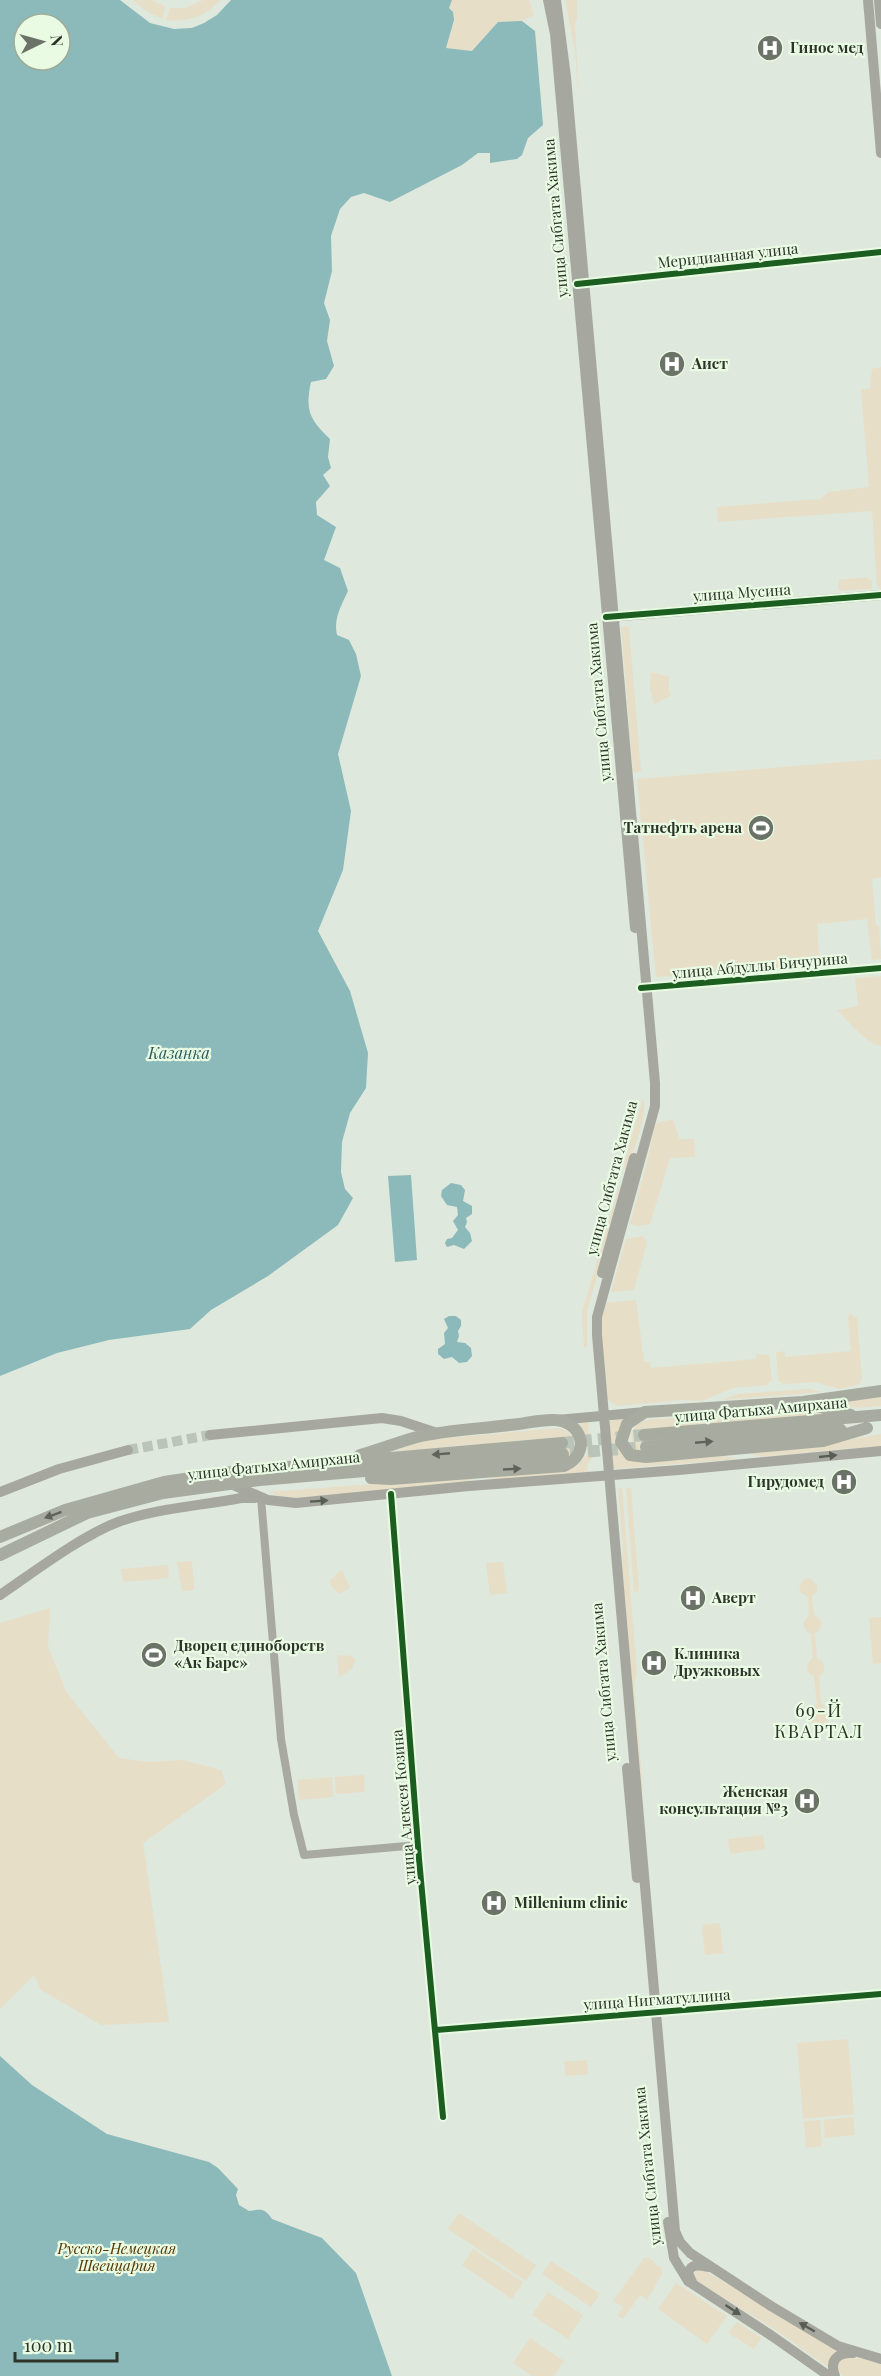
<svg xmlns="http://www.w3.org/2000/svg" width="881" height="2376" font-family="'Playfair Display',serif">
  <rect width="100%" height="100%" fill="#dfe8dc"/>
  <!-- green -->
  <path fill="#e7dec7" d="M133,0h18l15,7 -4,12 -16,-8z
    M203,0h17c-14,17 -33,22 -54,20l4,-12h16z
    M452,0h77l5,15 -12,6 -24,1 -26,29 -26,-3 8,-28 -5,-12z
    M565,0h12v21l-2,2 4,80 -4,-52z
    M881,367v223l-4,-5 -5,-74 -154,11 -1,-15 103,-8 9,-7 40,-5 -8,-97 9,-2 2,-19z
    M866,577l6,4v7l-2,1 -30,2 -2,-3 1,-8z
    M625,626l4,2 12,143 -6,2 -2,-2 -12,-144z
    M651,672l18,5v14l2,5 -17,8 -4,-15z
    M881,759v118l-9,2 4,47h3l2,33 -9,1 -5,-41 -50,5 3,43 -164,10 -19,-198z
    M881,976v70c-13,-1 -34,-26 -44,-36l21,-4 -3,-28z
    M643,1098c5,19 -10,53 -17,72l-2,-1 1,-9z
    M673,1119l6,20h15l1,18 -25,1 -20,66 -13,2 -7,-2 17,-61 7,-36 3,-4z
    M619,1187h3l-1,8 -34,116v36h-3l-2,-35z
    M643,1236l4,6 -13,48 -23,2 15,-53z
    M636,1300l8,62h6l1,6 105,-9v-5l13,1 3,25 -5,5 -34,3 -31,13 -18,-1 -67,6 -13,-10 -4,-26 2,-59 3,-8z
    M852,1313l1,4h4l5,61 -2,6 -20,5 -26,-7 -31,2 -5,-4 -2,-27 8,-2 2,6 65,-6 -3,-34z
    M809,1389l13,3 -100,8 16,-6z
    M881,1396v10c-19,2 -35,3 -53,-3z
    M804,1409l25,5 -185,16 2,22 -3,1 -7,-3c-8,-14 -6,-23 9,-30z
    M626,1419l2,39 9,4 85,-6 16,3 -123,10 -3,-2 -3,-44 3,-3z
    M588,1422l4,36 -5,6 1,8 -103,9 13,-5 77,-9c22,-16 9,-25 4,-44z
    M559,1428c11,3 15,8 17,19l-10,14 -168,16 163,-40 -170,15 35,-12z
    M881,1434v12l-119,11 -17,-5 77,-8z
    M479,1476l-13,7 -168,15 -17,-1 -12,-5z
    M618,1488h4l15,185 -3,12 9,106 -3,-2 -19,-219 2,-20z
    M626,1488h5l8,103 -5,1z
    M192,1561l2,29 -12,1 -5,-29z
    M503,1562l4,31 -17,2 -4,-32z
    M168,1565l1,13 -46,4 -2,-13z
    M342,1570l8,18 -11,6 -8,-8 -1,-6z
    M810,1578l7,7v7l-5,4 2,19c9,4 10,13 1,18l2,25c9,4 10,13 2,18l2,27c11,9 10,31 -7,24l-3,-5 -1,-12 7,-7 -3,-27c-9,-4 -9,-12 -1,-18l-2,-24c-9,-4 -10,-13 -2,-18l-1,-19 -7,-4 -2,-5 4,-8z
    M50,1608l-2,39 19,46 52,65 29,4 35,-2 38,10 5,14 -83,59 26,179 -68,3 -60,-35 -7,-15 -34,34v-386z
    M881,1617v46l-8,1 -4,-46z
    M339,1655l13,1 3,4 -3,9 -13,8 -2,-21z
    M364,1775l1,17 -29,2 -1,-17z
    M332,1777l1,20 -34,3 -2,-20z
    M763,1835l2,14 -35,5 -2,-15z
    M720,1923l3,30 -18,2 -3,-30z
    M848,2039l6,75 -51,5 -6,-76z
    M587,2060l1,14 -22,2 -2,-14z
    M853,2117l2,18 -30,3 -1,-18z
    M820,2120l2,26 -16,2 -2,-27z
    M459,2213l77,52 -10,16 -78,-52z
    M473,2249l50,33 -11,17 -50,-34z
    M644,2258h5l12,10 1,6 -15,26 -7,-5 -17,24 -5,-3 5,-9 -10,-6z
    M551,2261l49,33 -9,13 -49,-33z
    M696,2270h8l135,80 -8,19 -57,-40 -73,-45 -8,-6z
    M676,2283l51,33 -20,28 -49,-35z
    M548,2292l35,23 -15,24 -36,-24z
    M737,2322l25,16 -8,11 -26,-16z
    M530,2338l34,23 -10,15h-22l-19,-13z
    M849,2356l32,7v13h-38l-5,-5 -1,-12z"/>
  <!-- water -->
  <path fill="#8cbaba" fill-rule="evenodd" d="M0,0h120l30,23 24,6 18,-1 12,-5 13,-8 14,-15h221l-3,8 4,4 1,8 -8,28 26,3 26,-29 24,-1 13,10 8,94 -15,13 -6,17 -5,4 -27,4v-10h-12l-16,12 -72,37 -26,-9 -13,4 -11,12 -9,27 1,35 -8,32 6,17 -3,21 7,25 -8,13 -15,3c-6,28 -2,37 19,57l-2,18 3,11 -8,7 7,11 -14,16 1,13 19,12 -12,33 16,8 8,23c-6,13 -15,28 -11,44l12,5 7,14 5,22 -23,78 13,57 -8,59 -25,61 32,60 18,62 -2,35 -16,25 -8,29 -1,30 4,17 8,9 -15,27 -70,51 -57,34 -21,19 -81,11 -52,13 -57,23zM24,24h36v36h-36z
    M411,1175l6,85 -22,2 -7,-86z
    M451,1183l10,2 4,5 -2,11 9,5v8l-6,4 1,4 -2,5 5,6 2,8 -8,8 -10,-4 -7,2 -2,-4 2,-4 5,-1 6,-8 -5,-9 5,-6 -1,-8 -10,-2 -6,-9 1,-6z
    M449,1316h7l5,4v6l-3,5 1,5 -2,6 8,1 6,5 1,8 -5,6 -8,1 -7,-6 -8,2 -6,-5v-5l7,-5 -1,-11 4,-5 -4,-9z
    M0,2056l32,29 75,49 102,28 9,6 20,21 -2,6 3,10 10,6c12,-2 16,-3 23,8l50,19 34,35 36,103h-392z"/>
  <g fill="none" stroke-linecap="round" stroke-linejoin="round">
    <!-- secondary-tunnel -->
    <path stroke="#bbc4b8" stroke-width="10" stroke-dasharray="10 5" stroke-linecap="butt" d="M128,1450l82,-15"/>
    <!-- primary-tunnel -->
    <path stroke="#bbc4b8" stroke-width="12" stroke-dasharray="12 6" stroke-linecap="butt" d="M562,1443l82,-8
      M570,1453l76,-6"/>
    <!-- street -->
    <path stroke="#a8a9a1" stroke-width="8" d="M581,283l300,-31
      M641,988l240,-20
      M391,1494l28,365 24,258
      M261,1498l20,241 13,76 10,40 114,-10
      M436,2030l445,-36"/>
    <!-- secondary -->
    <path stroke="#a6a89f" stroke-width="10" d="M548,0l7,34 80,894
      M556,0l10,77 89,1006v23l-58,211v18l78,896 5,11 10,11 81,53 67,40 43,13
      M868,0l13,153
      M879,0l2,24
      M609,617l272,-22
      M602,1273l32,-115
      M557,1420l88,-8
      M210,1435l172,-17 19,3 36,12
      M228,1483l40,17 28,3 173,-17 210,-16 202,-19
      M0,1492l59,-23 69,-19
      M0,1595c34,-23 81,-59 118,-73 39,-14 82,-16 123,-24h14
      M627,1768l10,110
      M668,2222l6,36 14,23 84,55 57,40
      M692,2282l-4,-9c3,-10 11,-8 21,-6
      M835,2376c-6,-15 2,-24 18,-23"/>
    <!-- primary -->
    <path stroke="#a8aca0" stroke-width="12" d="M809,1404l42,11
      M867,1428l-44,13 -177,16 -16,-2 -9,-13 6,-18 18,-12 158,-10 78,-11
      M644,1435l237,-20
      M646,1447l195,-17
      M360,1455c19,-5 38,-13 57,-18 30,-7 62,-8 92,-12 15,-1 31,-6 46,-5 26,1 38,33 9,46l-173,13 -20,-1
      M0,1537l65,-27 99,-28 68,-10 330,-29
      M0,1555l87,-42 76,-20 97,-13 303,-26"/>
    <!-- cycleway casing -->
    <g stroke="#e9fbe3" stroke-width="10">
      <path id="cycleway" d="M577,284l304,-32
        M606,617l275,-22
        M641,988l240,-20
        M391,1494l28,365 24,258
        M436,2030l445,-36"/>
    </g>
    <!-- cycleway -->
    <use href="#cycleway" stroke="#1b5e20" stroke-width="6"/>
  </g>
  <!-- one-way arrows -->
  <defs><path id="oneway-solid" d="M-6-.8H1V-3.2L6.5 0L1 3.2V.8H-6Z" transform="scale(1.5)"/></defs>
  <g fill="#5e6459">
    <use href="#oneway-solid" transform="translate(704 1442) rotate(-5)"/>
    <use href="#oneway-solid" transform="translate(441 1454) rotate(175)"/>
    <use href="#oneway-solid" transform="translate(512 1469) rotate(-3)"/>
    <use href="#oneway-solid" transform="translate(53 1515) rotate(160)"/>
  </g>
  <g fill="#575d53">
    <use href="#oneway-solid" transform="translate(828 1456) rotate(-6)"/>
    <use href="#oneway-solid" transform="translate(319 1501) rotate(-4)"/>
    <use href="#oneway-solid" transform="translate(733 2310) rotate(33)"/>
    <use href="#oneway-solid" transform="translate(807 2327) rotate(-150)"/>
  </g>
  <!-- icons -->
  <defs>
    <g id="hospital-disc" transform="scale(1.35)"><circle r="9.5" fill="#6b7368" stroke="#e9fbe3"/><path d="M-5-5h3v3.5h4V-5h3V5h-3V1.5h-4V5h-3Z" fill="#fff"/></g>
    <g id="stadium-disc" transform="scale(1.35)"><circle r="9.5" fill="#6b7368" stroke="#e9fbe3"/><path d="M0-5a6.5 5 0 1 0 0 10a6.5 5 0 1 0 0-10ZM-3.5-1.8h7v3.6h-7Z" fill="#fff"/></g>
  </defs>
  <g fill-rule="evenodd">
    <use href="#hospital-disc" x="770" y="48"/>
    <use href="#hospital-disc" x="672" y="364"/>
    <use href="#stadium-disc" x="761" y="828"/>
    <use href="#hospital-disc" x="844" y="1482"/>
    <use href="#hospital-disc" x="693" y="1598"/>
    <use href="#stadium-disc" x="154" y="1655"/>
    <use href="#hospital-disc" x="654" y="1663"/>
    <use href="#hospital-disc" x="807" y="1801"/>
    <use href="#hospital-disc" x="494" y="1903"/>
  </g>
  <g text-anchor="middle" stroke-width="4.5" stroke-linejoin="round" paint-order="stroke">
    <!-- poi labels -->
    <g font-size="15" font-weight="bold" fill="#2d342a" stroke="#e9fbe3" text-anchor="start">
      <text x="790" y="53">Гинос мед</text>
      <text x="692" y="369">Аист</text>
      <text x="742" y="833" text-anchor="end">Татнефть арена</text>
      <text x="824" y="1487" text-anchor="end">Гирудомед</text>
      <text x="712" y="1603">Аверт</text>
      <text x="174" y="1651">Дворец единоборств<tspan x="174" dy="17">«Ак Барс»</tspan></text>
      <text x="674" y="1659">Клиника<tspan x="674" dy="17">Дружковых</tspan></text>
      <text x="788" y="1797" text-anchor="end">Женская<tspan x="788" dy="17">консультация №3</tspan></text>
      <text x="514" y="1908">Millenium clinic</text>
    </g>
    <!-- street labels -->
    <g font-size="15" fill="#2d342a" stroke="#e9fbe3">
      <text transform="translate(556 218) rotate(-95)" y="5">улица Сибгата Хакима</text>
      <text transform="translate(728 256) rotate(-6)" y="5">Меридианная улица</text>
      <text transform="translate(742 593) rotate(-4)" y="5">улица Мусина</text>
      <text transform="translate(599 702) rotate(-95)" y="5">улица Сибгата Хакима</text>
      <text transform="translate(760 966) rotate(-5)" y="5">улица Абдуллы Бичурина</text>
      <text transform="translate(612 1178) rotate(-75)" y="5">улица Сибгата Хакима</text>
      <text transform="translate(761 1410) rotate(-5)" y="5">улица Фатыха Амирхана</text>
      <text transform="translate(274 1466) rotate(-6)" y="5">улица Фатыха Амирхана</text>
      <text transform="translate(604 1682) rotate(-95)" y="5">улица Сибгата Хакима</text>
      <text transform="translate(404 1807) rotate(-95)" y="5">улица Алексея Козина</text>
      <text transform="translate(657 2000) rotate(-4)" y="5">улица Нигматуллина</text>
      <text transform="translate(648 2166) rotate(-96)" y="5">улица Сибгата Хакима</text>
    </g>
    <!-- park labels -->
    <g font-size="15" font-style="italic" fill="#563702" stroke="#e9fbe3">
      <text x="117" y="2254">Русско-Немецкая<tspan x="117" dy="17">Швейцария</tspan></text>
    </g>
    <!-- water labels -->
    <g font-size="16" font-style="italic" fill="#245a5e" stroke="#e9fbe3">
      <text x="179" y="1059">Казанка</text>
    </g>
    <!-- quarter labels -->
    <g font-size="18" letter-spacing="1.5" fill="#2d342a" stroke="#e9fbe3">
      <text x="819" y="1717">69-Й<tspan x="819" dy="21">КВАРТАЛ</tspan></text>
    </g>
  </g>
  <!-- north arrow -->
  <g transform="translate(42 42) rotate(85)"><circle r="28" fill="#e9fbe3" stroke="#9eab99" stroke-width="1.5"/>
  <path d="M0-4.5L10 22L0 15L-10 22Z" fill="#6b7368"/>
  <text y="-9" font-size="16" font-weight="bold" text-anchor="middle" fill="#2d342a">N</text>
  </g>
  <!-- scale -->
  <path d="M15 2352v9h102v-9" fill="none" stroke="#2d342a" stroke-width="3"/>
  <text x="24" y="2352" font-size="18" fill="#2d342a" stroke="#e9fbe3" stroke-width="4.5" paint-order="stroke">100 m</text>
</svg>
